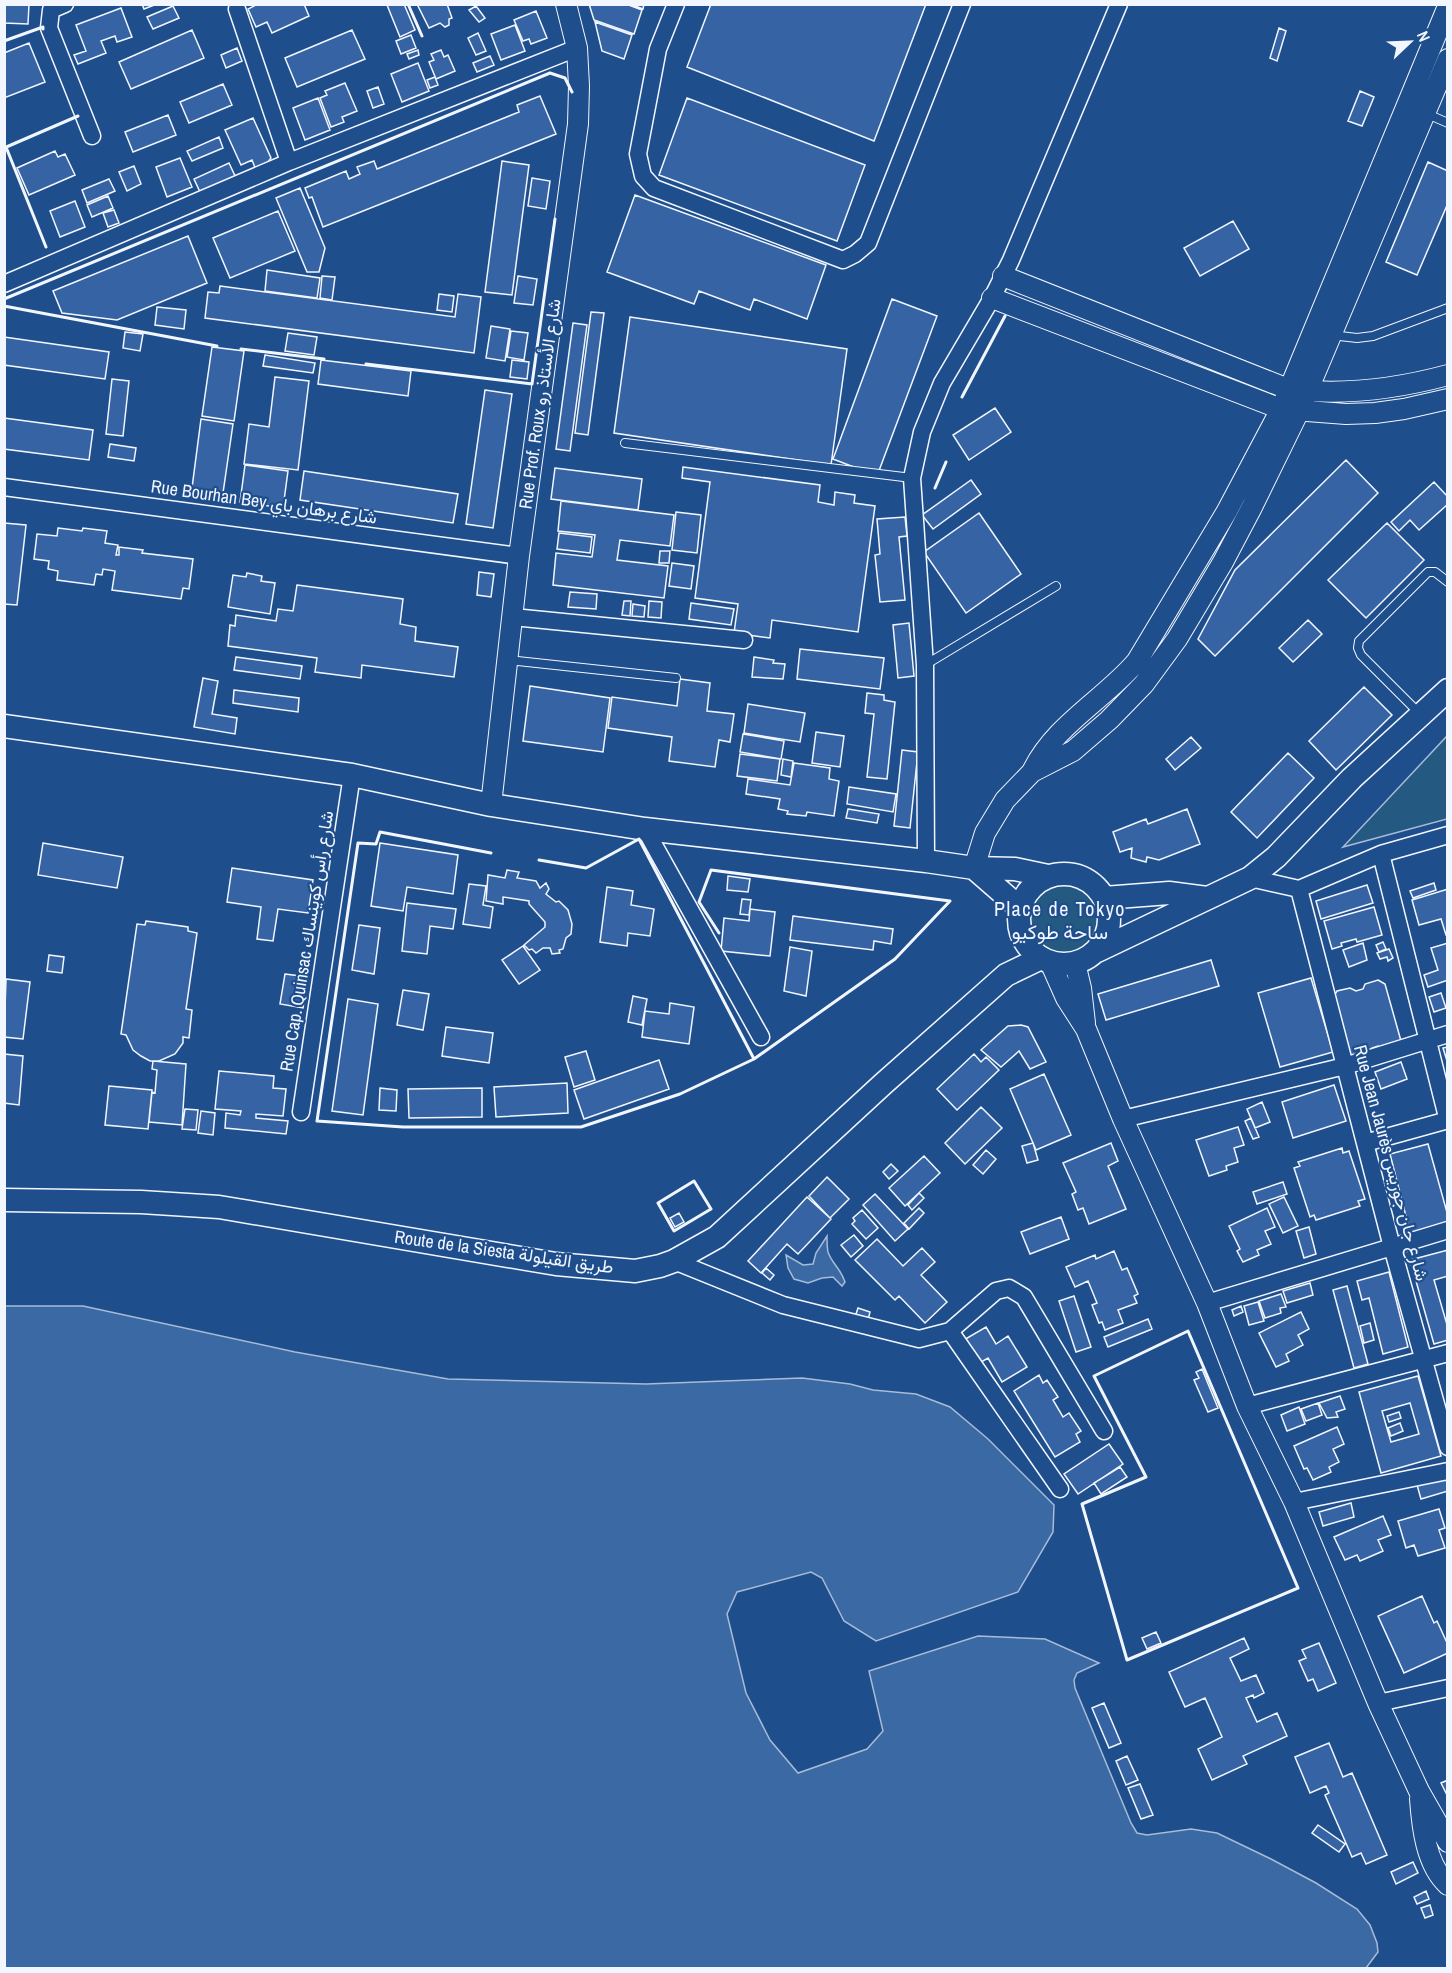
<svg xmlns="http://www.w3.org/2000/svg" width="1452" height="1973" font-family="'Archivo Narrow',Vazirmatn,sans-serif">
  <rect width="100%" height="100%" fill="#1f4e8c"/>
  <!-- green -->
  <path fill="#245a82" stroke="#a8bbd7" stroke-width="1.5" d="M1447,736v83l-104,28z
    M1026 919a37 37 0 1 1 74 0a37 37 0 1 1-74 0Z"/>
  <!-- water -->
  <path fill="#3b69a3" stroke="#a8bbd7" stroke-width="1.5" d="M827,1236c0,5 0,11 1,16 4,12 12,15 17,30l-3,4 -9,-9 -11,1 -14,5 -14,-4 -6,-11 -2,-13 17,10 10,-1 3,-11z
    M5,1306h78l212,46 153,27 198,5 156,-6 48,6 23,6 43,4 34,13 38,32 66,66 -1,27 -35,60 -142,49 -32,-20 -22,-43 -11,-6 -74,20 -10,22 19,79 24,47 28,33 69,-24 16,-18 -14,-60 109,-35 67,3 54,24 -22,10 -3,7 1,8 56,135 6,10 10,2 44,-6 26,4 54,26 45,24 41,26 13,16 7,18 1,9 -12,16h-1361z"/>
  <!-- building -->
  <path fill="#3563a3" stroke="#f2f6ff" stroke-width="1.5" fill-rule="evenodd" d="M4,4h25l-1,20 -24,-1z
    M142,4h15l-13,5z
    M258,4h46l5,12 -37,17 -5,-11 -11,5 -8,-18z
    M404,4l11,26 -15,7 -13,-32z
    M417,4h30l5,14 -3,1v6l-4,2 -5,-4 -11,5z
    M589,4h37l16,6 -8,24 -40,-14z
    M630,4h14l-1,5z
    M711,4h215l-52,137 -187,-74z
    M173,6l6,12 -26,11 -6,-12z
    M476,6l9,12 -6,4 -10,-12z
    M121,8l11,29 -15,5 -2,-6 -14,5 5,12 -28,11 -4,-9 12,-4 -10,-26z
    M536,11l11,27 -16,6 -2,-5 -6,2 -9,-21z
    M595,22l37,13 -8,24 -22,-8z
    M515,25l10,26 -24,9 -10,-26z
    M1279,28l7,3 -9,30 -7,-3z
    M192,30l12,28 -73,31 -12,-27z
    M352,30l13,29 -68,28 -12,-29z
    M478,33l8,18 -10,4 -8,-17z
    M411,35l5,13 -15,6 -5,-13z
    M29,43l16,39 -41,16v-45z
    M237,48l5,13 -16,7 -5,-13z
    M418,50l1,5 -10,4 -2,-5z
    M441,50l3,7 4,-2 7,16 -19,8 -7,-17 5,-2 -3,-6z
    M490,56l4,9 -17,7 -4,-9z
    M418,63l11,28 -27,11 -11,-28z
    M435,77l3,8 -8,3 -3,-8z
    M345,83l12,28 -15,6 2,5 -13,5 -11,-29 7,-3 -2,-4z
    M223,84l9,21 -43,18 -9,-21z
    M378,87l6,17 -11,4 -6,-17z
    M1360,91l14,6 -12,29 -14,-5z
    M540,96l16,38 -233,93 -11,-30 -3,1 -4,-10 41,-17 3,8 11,-5 -3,-7 17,-6 3,8 142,-57 -2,-7z
    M318,98l12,32 -25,10 -12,-32z
    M687,98l178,67 -28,76 -178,-66z
    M168,115l8,20 -43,17 -8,-20z
    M253,118l18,40 -6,8 -9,4 -4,-10 -11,5 -16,-35z
    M219,137l4,11 -31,13 -5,-10z
    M55,151l3,6 7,-3 10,21 -46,20 -12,-27z
    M180,158l12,29 -25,10 -11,-30z
    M502,161l27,4 -17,130 -27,-3z
    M1428,162l20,9v32l-31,72 -31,-13z
    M229,163l7,15 -35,16 -7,-15z
    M134,166l7,18 -14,7 -8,-19z
    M532,178l18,3 -4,28 -18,-3z
    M109,179l6,12 -28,12 -5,-13z
    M300,188l25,60 -6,24h-12l-31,-74z
    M635,195l191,70 -19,54 -53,-20 -4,11 -51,-19 -5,13 -87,-32z
    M108,196l5,12 -21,9 -5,-12z
    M75,201l10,26 -25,10 -10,-26z
    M114,210l5,13 -11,4 -5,-14z
    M278,211l17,40 -65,27 -17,-40z
    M1233,221l16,28 -49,27 -16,-28z
    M188,236l19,47 -90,37 -55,-7 -9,-22z
    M267,270l53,8 -3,20 -52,-7z
    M322,276l13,1 -3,23 -12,-2z
    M518,276l19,3 -4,26 -19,-2z
    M220,286l235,31 3,-23 23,3 -7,56 -269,-35 3,-26 11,1z
    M439,294l15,2 -2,16 -15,-2z
    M892,299l45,17 -60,160 -44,-17z
    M157,307l29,3 -2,19 -29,-4z
    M591,312l13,1 -16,122 -13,-2z
    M630,317l217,32 -16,116 -217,-32z
    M573,323l14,2 -17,126 -14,-2z
    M491,326l19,3 -5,32 -19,-3z
    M511,331l17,2 -4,27 -17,-3z
    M125,332l18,2 -3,17 -17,-3z
    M288,333l29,4 -3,18 -29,-4z
    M4,337l105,15 -4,27 -101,-14z
    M212,347l32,4 -10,70 -32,-5z
    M265,355l50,8 -2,10 -50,-7z
    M321,360l90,11 -3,25 -90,-12z
    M512,360l17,2 -2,17 -17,-2z
    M275,377l34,4 -11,89 -54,-6 5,-40 20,3z
    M112,379l17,2 -6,55 -17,-2z
    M485,390l27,4 -19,134 -27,-4z
    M995,408l16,24 -42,28 -16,-25z
    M4,418l89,12 -4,30 -85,-11z
    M201,419l32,5 -10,69 -31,-5z
    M110,444l26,4 -2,13 -26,-4z
    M1346,460l32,33 -163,163 -17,-17 37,-69z
    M245,465l43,6 -5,37 -43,-6z
    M683,467l137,18 -2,17 16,3 1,-13 20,3 -1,8 21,3 -17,126 -86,-12 -2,18 -36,-5 4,-29 -43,-6 15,-116 -28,-4z
    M555,468l87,11 -4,31 -87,-11z
    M304,471l154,23 -5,29 -153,-23z
    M971,480l10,14 -48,35 -11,-14z
    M1434,482l14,15v7l-29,26 -9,-10 -11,11 -8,-9z
    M561,501l113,14 -4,31 -50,-6 -3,20 51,6 -4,32 -111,-13 3,-32 36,4 3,-22 -37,-4z
    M676,512l25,3 -4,38 -25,-3z
    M979,513l42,61 -55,39 -42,-61z
    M905,517l2,19 -8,1 6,63 -25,2 -5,-47 5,-1 -3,-35z
    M4,523l22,2 -9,80 -13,-1z
    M1387,523l37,37 -58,58 -38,-38z
    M58,528l24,3 1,-3 24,3 -2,12 13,2 -2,10h3v-8l24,3 -1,3 51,6 -4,30 -6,-1 -2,11 -69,-9 3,-19 -12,-2 -1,6 -6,-1 -2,11 -37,-5 1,-9 -10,-2 1,-8 -15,-2 3,-25 20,2z
    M559,533l33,4 -2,16 -33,-4z
    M660,551h10l-1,12h-10z
    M672,563l22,3 -3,23 -22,-3z
    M479,572l15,2 -3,23 -14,-2z
    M247,573l15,3 -1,5 14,2 -5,31 -42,-7 5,-32 13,2z
    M297,585l106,14 -3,25 16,3 -1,14 43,6 -4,30 -92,-12 -1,13 -46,-6 2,-14 -89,-12 2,-21 5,1 1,-11 40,6 2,-12 15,2z
    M570,592l27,2 -1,15 -28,-2z
    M624,601h7l-1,15 -8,-1z
    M649,601l13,1 -1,16 -13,-1z
    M691,603l43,6 -3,16 -42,-6z
    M633,604l12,2 -1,11 -12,-1z
    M1308,620l14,14 -29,28 -14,-14z
    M909,623l5,53 -16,2 -5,-53z
    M800,649l84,9 -4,31 -83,-10z
    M236,657l66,9 -2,13 -66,-9z
    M754,657l20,3 -1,3 12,1 -2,15 -31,-2z
    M203,678l15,3 -6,33 25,4 -2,16 -41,-7z
    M680,679l30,4 -3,28 27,3 -4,28 -11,-2 -4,27 -46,-6 3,-24 -64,-9 4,-31 65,9z
    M530,686l80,12 -7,54 -80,-11z
    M1364,687l28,28 -56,55 -27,-29z
    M234,690l65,8 -1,14 -65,-9z
    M867,693l17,2v5l11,2 -8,77 -20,-2 7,-63 -9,-1z
    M748,704l57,9 -5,29 -56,-9z
    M816,732l28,4 -4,31 -28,-4z
    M743,734l41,7 -3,18 -41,-7z
    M1191,737l10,11 -26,22 -9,-11z
    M902,750l16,2 -8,76 -16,-2z
    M1288,753l26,25 -57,60 -26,-26z
    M740,754l40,5 -3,22 -40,-5z
    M783,759l10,2 -2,16 -10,-2z
    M794,763l36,5 -1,11 10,2 -5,35 -27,-4 -1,4 -19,-2 1,-3 -10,-2 2,-10 -34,-5 2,-15 42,6z
    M849,787l47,7 -3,18 -46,-8z
    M848,809l31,5 -2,9 -31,-5z
    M1187,809l13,35 -41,16 -12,-3 -1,5 -15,-4 1,-10 -12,4 -7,-20 33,-13 2,5z
    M43,843l80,14 -6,31 -79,-13z
    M380,843l78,12 -5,39 -46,-7 -4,24 -32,-5z
    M232,868l81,12 -5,33 -30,-4 -5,32 -16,-2 4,-32 -34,-5z
    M507,870l12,2 -2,6 19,3 4,7 6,-5 3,6 -3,5 10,8 3,-1 9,9 4,14 -1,10 -5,4 -3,11 -4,1 1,3 -8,1 -2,-6h-7l-7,5 -4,-4 -3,1 -5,-5 21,-18v-5l-16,-18v-3l-26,-4v7l-17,-3 2,-26 17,3z
    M728,876l22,3 -2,13 -21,-2z
    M1434,883l2,7 -23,8 -3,-7z
    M469,884l17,2 -3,19 10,2 -3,21 -27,-4z
    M1367,885l6,18 -52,16 -5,-18z
    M607,887l26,4 -2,14 23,4 -4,27 -22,-3 -1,13 -27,-4z
    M1448,889v45l-2,1 -5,-16 -22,6 -7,-25z
    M742,899l9,1 -2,15 -9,-1z
    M407,903l49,6 -3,20 -23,-3 -3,28 -25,-3z
    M1374,907l8,28 -25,7 -1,-3 -15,4 1,3 -10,3 -8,-28z
    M750,909l25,3 -5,44 -49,-5 3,-33 25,3z
    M793,916l100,13 -2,15 -17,-3 -1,9 -83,-10z
    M146,921l42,6v4l9,2 -11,76 6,1 -3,28 -6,-1v6l-8,11 -16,7h-9l-9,-5 -8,-6 -7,-15 -5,-1 16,-110 8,1z
    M359,925l21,3 -6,46 -22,-4z
    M1383,942l3,7 -7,3 -3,-7z
    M1363,943l4,17 -18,7 -6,-17z
    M1448,943v37l-20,7 -4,-12 14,-5 -7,-22z
    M523,946l17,24 -21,14 -17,-24z
    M790,947l22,4 -6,45 -22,-5z
    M1389,949l4,9 -5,3 -1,-4 -7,2 -3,-6z
    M49,955l15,2 -2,16 -15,-2z
    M1211,960l8,26 -113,34 -8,-26z
    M285,974l23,3 -5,31 -23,-4z
    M1311,978l22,74 -53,15 -22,-74z
    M6,979l24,3 -7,57 -19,-2z
    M1378,980l7,4 16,57 -17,10 -6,-5 -6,2 -2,6 -16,4 -6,-4 -16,-55 5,-8 13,-3 6,3 7,-2 2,-5z
    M403,990l26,4 -6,36 -26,-5z
    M1441,993l5,15 -12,4 -5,-15z
    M633,996l14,3 -5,26 -14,-3z
    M348,999l30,5 -15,111 -31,-4z
    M670,1003l24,4 -5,37 -47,-7 3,-26 24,3z
    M1021,1025l7,2 18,35 -16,7 -11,-18 -18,16 -20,-17 27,-24z
    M446,1027l47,6 -4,30 -47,-7z
    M1448,1047v17l-5,-16z
    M586,1051l9,29 -21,7 -9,-30z
    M4,1054l19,2 -4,49 -15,-2z
    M974,1054l7,8 5,-5 13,13 -42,40 -20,-21z
    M659,1060l10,29 -85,30 -10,-29z
    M153,1061l33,3 -4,61 -33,-3 3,-30 3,1 2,-23 -5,-1z
    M1401,1062l6,17 -26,10 -6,-17z
    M219,1071l55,5 -1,12 13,1 -3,27 -27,-2v4l32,3 -2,13 -61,-6 1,-15 14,2 1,-4 -26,-2z
    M1044,1074l27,61 -35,15 -26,-61z
    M567,1083l1,30 -72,4 -2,-30z
    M1334,1085l12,36 -53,17 -11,-36z
    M109,1086l43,4 -4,39 -43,-4z
    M380,1088l17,2 -1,21 -17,-1z
    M482,1088v29l-73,1 -1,-29z
    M1262,1102l8,20 -15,6 -8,-19z
    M981,1107l21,21 -37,36 -20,-21z
    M185,1109l13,1 -2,20 -14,-1z
    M201,1111l14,2 -2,22 -15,-2z
    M1251,1118l8,19 -6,2 -8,-18z
    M1238,1127l6,18 -10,3 4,14 -12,4 1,4 -18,6 -13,-36z
    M1033,1143l5,17 -11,3 -5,-17z
    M1111,1143l7,18 -10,5 18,43 -37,15 -6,-16 -5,2 -6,-16 4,-2 -13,-29z
    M1428,1144l20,72v10l-37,10 -21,-82z
    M1342,1148l1,5 6,-2 16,48 -7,2 2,5 -44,14 -2,-5 -4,2 -16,-49 6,-2 -2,-4z
    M986,1150l10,9 -13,15 -10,-9z
    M924,1156l16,17 -35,33 -16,-18z
    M891,1164l7,7 -9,8 -6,-7z
    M827,1177l22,22 -19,19 -21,-22z
    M1283,1182l4,12 -30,10 -4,-12z
    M919,1193l5,5 -12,12 -4,-5z
    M875,1194l33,35 -13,12 -32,-36z
    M807,1197l24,22 -33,35 -11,-10 -26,29 -13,-12z
    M1284,1197l14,29 -15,7 -14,-29z
    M919,1208l5,5 -15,16 -5,-6z
    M1267,1208l8,19 -10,4 6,13 -14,6 2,5 -16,7 -6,-11 3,-2 -11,-23z
    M862,1210l16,18 -12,11 -14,-15 3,-3 -2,-3z
    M679,1213l5,9 -9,5 -5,-9z
    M1061,1217l8,22 -39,15 -9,-22z
    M1309,1227l7,27 -12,4 -8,-27z
    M854,1235l9,11 -12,11 -10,-12z
    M877,1239l26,27 19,-18 13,14 -14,13 26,27 -22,21 -26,-27 -4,4 -40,-40z
    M1448,1250v26l-14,4 14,48v12l-14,4 -24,-84z
    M1114,1251l8,19 5,-2 11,26 -4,2 3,7 -19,7 5,13 -18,7 -3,-8 -3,1 -7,-18 5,-2 -9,-22 -13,6 -9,-20 29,-12 1,4z
    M766,1268l8,7 -4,5 -8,-7z
    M1389,1272l19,75 -25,7 -14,-56 -7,2 -5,-19z
    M1310,1283l3,12 -26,8 -4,-12z
    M1347,1286l21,78 -14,4 -21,-78z
    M1281,1294l5,13 -6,1 1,5 -16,5 -6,-17z
    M1074,1296l17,51 -15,5 -17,-51z
    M1258,1302l6,19 -15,4 -5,-19z
    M1241,1306l2,6 -9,4 -2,-6z
    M858,1308l12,4 -2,8 -13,-3z
    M1301,1312l8,17 -11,6 5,10 -17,9 3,7 -13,6 -17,-34z
    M1148,1319l4,10 -44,18 -4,-10z
    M1370,1323l4,17 -10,3 -4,-17z
    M986,1327l10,17 12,-8 19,31 -25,15 -14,-24 -12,7 -14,-24z
    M1202,1369l16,39 -10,4 -14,-32 5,-2 -3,-6z
    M1039,1375l4,8 4,-3 11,17 -5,3 10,17 6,-4 12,18 -5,3 4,8 -25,15 -41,-66z
    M1418,1376l23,80 -60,17 -22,-81zM1410,1403l9,31 -28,8 -9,-31z
    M1340,1396l5,13 -9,3 2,5 -11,1 -8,-15z
    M1318,1403l4,12 -16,6 -5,-12z
    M1299,1407l6,17 -18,7 -6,-16z
    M1399,1412l2,6 -12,4 -2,-6z
    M1400,1423l3,8 -12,5 -3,-8z
    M1337,1427l7,17 -11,5 6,13 -10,5 2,5 -18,8 -6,-12 -3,1 -10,-23z
    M1109,1444l14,20 -45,30 -14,-20z
    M1120,1467l7,10 -26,17 -7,-11z
    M1447,1475l1,16 -27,8 -4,-14z
    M1351,1503l3,14 -31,9 -4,-14z
    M1439,1509l6,19 -6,2 6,18 -27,8 -4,-11 -8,3 -8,-27z
    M1383,1516l8,19 -13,5 5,11 -23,10 -3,-6 -12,5 -11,-23z
    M1422,1596l12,27 3,-2 11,24v8l-44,20 -26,-57z
    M1156,1632l5,11 -14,6 -5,-11z
    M1244,1638l5,11 -19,9 11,23 15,-6 8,18 -10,5 -1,-3 -7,3 11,24 20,-9 10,23 -44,20 4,8 -35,16 -14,-31 24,-12 -17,-39 -20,9 -16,-35z
    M1319,1643l17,40 -18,8 -5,-12 -5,2 -9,-20 7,-3 -4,-8z
    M1104,1703l17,40 -12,5 -17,-40z
    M1329,1743l14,34 9,-4 35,82 -21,9 -5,-11 -9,4 -27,-62 4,-2 -3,-7 -16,7 -15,-36z
    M1127,1756l11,24 -12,5 -10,-24z
    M1448,1780v17l-7,-14z
    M1140,1784l13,31 -12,4 -13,-31z
    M1318,1825l27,19 -6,8 -27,-19z
    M1413,1862l5,11 -22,11 -5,-12z
    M1426,1891l3,8 -12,5 -3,-7z
    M1430,1905l3,10 -8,3 -4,-10z"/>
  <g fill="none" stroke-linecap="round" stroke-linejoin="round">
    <!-- service casing -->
    <g stroke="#f2f6ff" stroke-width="10">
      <path id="service" d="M1425,113l23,10
        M1331,335l26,3 16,-2 75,-28
        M625,443l287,35
        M508,660l168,18
        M925,665l131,-79
        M1420,714l-59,-59 -3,-7 1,-7 69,-69h7l13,10"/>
    </g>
    <!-- minor casing -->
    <g stroke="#f2f6ff" stroke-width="19">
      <path id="minor" d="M65,4l-14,6 -2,18 43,108
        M676,4l-18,45 -20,105 5,22 11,12 189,72 12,-6 13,-11 94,-239
        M237,9l52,153
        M4,284l285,-122 288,-114
        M4,487l515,69
        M513,617l231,23
        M645,829l116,208
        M1381,854l67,267
        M926,861l-1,-196 -13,-187 10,-46 20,-49 50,-85 19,-38 108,-256
        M1250,878l49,11 82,-35 67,-19
        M1299,889l93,358 56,200
        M301,1112l51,-337
        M1123,1119l222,-53 103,-32
        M1365,1143l83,-23
        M674,1261l109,44 136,34 31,-8 46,-40 13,-3 15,9 80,134
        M1207,1303l241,-73
        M950,1331l110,158
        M1247,1406l201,-53
        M1294,1502l154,-31
        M1378,1703l70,-15"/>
    </g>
    <!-- tertiary casing -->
    <g stroke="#f2f6ff" stroke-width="22">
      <path id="tertiary" d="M1003,276l285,113c54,7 108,0 160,-14
        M992,298l289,111 65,5 29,-1 29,-4 44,-10
        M1032,772c22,-47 73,-73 105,-111l90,-150 54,-102 167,-403
        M491,805l28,-249 59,-432 1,-38 -2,-38 -11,-44
        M974,868l11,-35 20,-33 27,-28 41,-21 36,-31 35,-36 33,-45 46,-77 29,-55 47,-96 149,-352
        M1050,962l16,36 20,31 37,90 84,184 40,103 47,96 84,201 41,88 29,51
        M1075,963l6,25 4,35
        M1420,1799c2,28 6,66 28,86"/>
    </g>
    <!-- secondary casing -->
    <g stroke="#f2f6ff" stroke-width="25">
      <path id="secondary" d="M4,726l348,49 139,30 154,24 281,32 48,7 41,1 33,7
        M974,868l46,40
        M1019 919a45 45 0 1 1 90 0a45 45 0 1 1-90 0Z
        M1104,898l65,-5 38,5
        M1097,951l153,-73 26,-21 76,-79 96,-88
        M4,1200l137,2 78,5 337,57 79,7 25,-5 14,-5 43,-24 166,-153 123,-109 35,-17"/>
    </g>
    <!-- service -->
    <use href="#service" stroke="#1f4e8c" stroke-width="8"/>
    <!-- minor -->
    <use href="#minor" stroke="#1f4e8c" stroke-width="16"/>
    <!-- tertiary -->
    <use href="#tertiary" stroke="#1f4e8c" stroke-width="20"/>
    <!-- secondary -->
    <use href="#secondary" stroke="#1f4e8c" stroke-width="22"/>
    <!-- wall -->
    <path stroke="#f2f6ff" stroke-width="3" d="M408,4l14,32
      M4,41l39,-14v2
      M6,147l40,100
      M4,148l74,-32
      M4,299l546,-226 15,5 7,14
      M4,306l213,40
      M241,349l83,10
      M366,364l166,20 23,-165
      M962,397l43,-81
      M935,488l11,-26
      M491,853l-111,-21 -4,12 -18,-1 -41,278 86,6h178l99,-33 74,-35 -115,-220 -53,29 -47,-8
      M719,933l-20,-31 12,-32 239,31 -55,58 -141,100
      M694,1181l17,28 -37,22 -16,-28z
      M1188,1331l110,257 -171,72 -45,-156 64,-27 -52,-101z"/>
  </g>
  <g text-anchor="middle" stroke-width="4.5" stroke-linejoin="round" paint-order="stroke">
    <!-- street labels -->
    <g font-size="18" fill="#f2f6ff" stroke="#1f4e8c">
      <text transform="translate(540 404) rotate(-82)" y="6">Rue Prof. Roux شارع الأستاذ رو</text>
      <text transform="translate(264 502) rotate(8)" y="6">Rue Bourhan Bey شارع برهان باي</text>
      <text transform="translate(307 941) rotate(-81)" y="6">Rue Cap. Quinsac شارع رأس كوينساك</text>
      <text transform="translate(1391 1163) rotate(75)" y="6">Rue Jean Jaurès شارع جان جوريس</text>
      <text transform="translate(504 1252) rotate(8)" y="6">Route de la Siesta طريق القيلولة</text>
    </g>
    <!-- neighbourhood labels -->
    <g font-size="20" letter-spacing="1.5" fill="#f2f6ff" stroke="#1f4e8c">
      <text x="1060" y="916">Place de Tokyo<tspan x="1060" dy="23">ساحة طوكيو</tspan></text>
    </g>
  </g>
  <!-- border -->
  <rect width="1452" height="1973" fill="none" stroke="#f2f6ff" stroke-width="12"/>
  <!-- north arrow -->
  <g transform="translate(1410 42) rotate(67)" stroke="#1f4e8c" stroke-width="4.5" paint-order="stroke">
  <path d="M0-4.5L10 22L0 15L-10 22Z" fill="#f2f6ff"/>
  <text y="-9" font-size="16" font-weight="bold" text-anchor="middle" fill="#f2f6ff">N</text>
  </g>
</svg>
